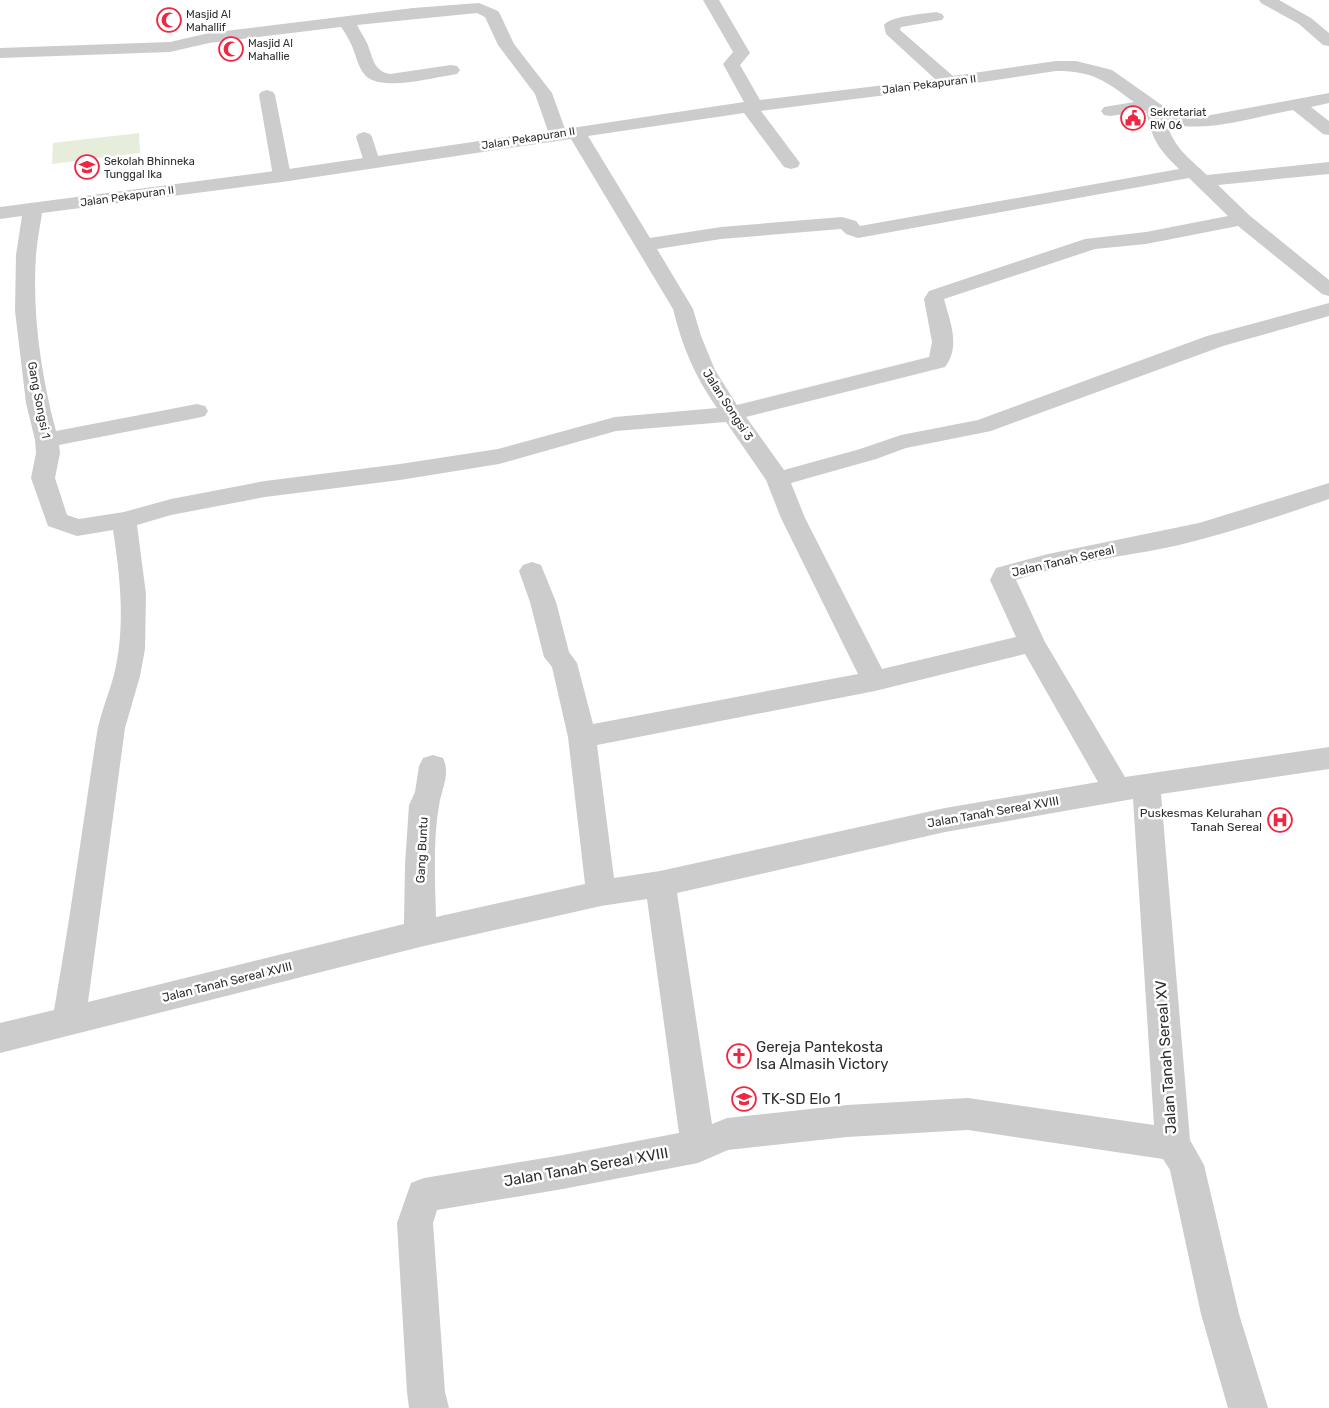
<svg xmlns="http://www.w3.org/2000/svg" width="1329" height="1408" font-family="Rubik,sans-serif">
  <rect width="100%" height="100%" fill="#fff"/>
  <!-- green -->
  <path fill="#e6eddb" d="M139,133l1,20 -88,11 1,-21z"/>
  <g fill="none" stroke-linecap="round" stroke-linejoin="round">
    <!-- service -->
    <path fill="#ccc" fill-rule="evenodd" d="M267,90l6,2 2,3 16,81 -3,4h-12l-3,-4 -14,-81 2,-3z
      M364,132l6,2 2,3 8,25 -2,4h-12l-2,-4 -8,-25 2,-3z"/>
    <!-- minor -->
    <path fill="#ccc" fill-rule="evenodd" d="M703,0h16l31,53 -10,12 20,35 175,-21 -49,-45 -2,-9c6,-9 40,-11 52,-13l6,2 2,3 -2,3 -41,7 -1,3 53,46 103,-15h20l36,9 61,43 27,4 129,-24v10l-18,4 18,14v14l-6,-1 -30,-24c-39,7 -87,24 -126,13 6,24 22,35 40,52l122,-13v12l-111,11 31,30 80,65v16l-7,-2 -84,-68 -92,18 -51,5 -151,50c6,23 17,47 1,68l-199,50 38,53 76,-21 41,-14 77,-15 229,-84 122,-33v13l-106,30 -232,85 -85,17 -30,11 -85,24 14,35 77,151 134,-32 -26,-57 6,-12 52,-14 151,-31 130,-40v16c-49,17 -99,34 -150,46 -54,12 -111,17 -163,35l29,62 80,135 204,-30v22l-168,25 29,346 14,25 35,149 29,94h-40l-27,-94 -31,-144 -7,-11 -195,-29 -121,7 -119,13 -30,13 -135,26 -126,21 -4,13 12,169 4,16h-40l-2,-16 -10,-169 14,-40 13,-5 139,-23 116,-22 -32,-234 -46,7 -181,41 -420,106v-30l54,-13c16,-90 28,-180 42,-271 3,-25 15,-48 20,-73 9,-45 4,-91 -3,-136l-36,6 -29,-10 -17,-48 5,-25 -1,-13 -9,-37 -11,-92 1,-56 6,-39 -22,3v-12l282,-37 266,-39 -13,-37 -37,-49 -13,-28 -8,-4 -120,12c3,6 7,12 10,18 6,14 6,28 23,31l61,-9 6,1 3,4 -3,4 -6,1c-20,3 -71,17 -86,0 -8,-9 -9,-21 -14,-31 -3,-6 -6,-12 -10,-17l-132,16 -39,9 -170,6v-10l170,-6 39,-9 204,-25 66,-5 19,8 2,3 14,30 38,49 13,36 179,-27 -21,-38 10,-12zM1056,71c38,0 49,10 78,31l-30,5 -3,4 3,4 6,1 36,-5c7,30 11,36 33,58l-319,57 -4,-5 -14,-4 -121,10 -71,11 -62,-102 156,-23 40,54 7,2 7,-2 2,-4 -39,-52 188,-24zM571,139l102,170c9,37 22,68 44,99l-102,9 -117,32 -98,15 -135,17 -94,18 -47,13 -45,7 -12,-4 -12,-37 5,-25 -1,-8 138,-27 8,-2 3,-5 -3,-5 -8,-2 -141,27c-15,-56 -24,-118 -20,-176 1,-14 4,-28 6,-42l240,-31zM1189,178l39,38 -82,16 -61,7 -156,52 -5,8 8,43 -3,15 -192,48 -22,-35 -14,-34 -8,-27 -36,-60 64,-10 120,-10 5,5 12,4zM726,422l40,58 15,38 77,156 -265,50 -16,-61 -8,-11 -13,-50 -15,-37 -9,-3 -9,3 -4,6 11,31 14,55 8,10 16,70 17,147 -149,33c-1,-34 -3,-78 3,-111 2,-16 12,-32 4,-48l-10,-3 -10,3 -4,8 -4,26 -6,13 -4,59 -1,60 -316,78 37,-274 15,-52 5,-27 1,-55 -9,-69 34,-10 94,-18 135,-17 99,-16 117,-33zM1025,654l73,128 -153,26 -285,63 -46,7 -17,-133 278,-54zM1133,799l21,326 -186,-27 -121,7 -120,13 -15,6 -35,-231 268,-61z
      M1259,0h20l32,18 18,15v13l-6,-1 -24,-21 -38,-21z"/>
  </g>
  <!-- icons -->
  <defs>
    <g id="mosque-ring" transform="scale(1.25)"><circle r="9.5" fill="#fff" stroke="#ef2741" stroke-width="1.5"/><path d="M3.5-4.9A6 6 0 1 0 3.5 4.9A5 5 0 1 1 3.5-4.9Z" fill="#ef2741"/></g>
    <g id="civic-ring" transform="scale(1.25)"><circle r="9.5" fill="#fff" stroke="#ef2741" stroke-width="1.5"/><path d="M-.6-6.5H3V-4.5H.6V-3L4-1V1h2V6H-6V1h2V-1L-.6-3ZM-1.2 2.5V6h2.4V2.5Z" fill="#ef2741"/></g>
    <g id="school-ring" transform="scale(1.25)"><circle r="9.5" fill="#fff" stroke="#ef2741" stroke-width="1.5"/><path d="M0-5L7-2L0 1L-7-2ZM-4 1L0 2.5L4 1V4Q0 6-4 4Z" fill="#ef2741"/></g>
    <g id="hospital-ring" transform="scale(1.25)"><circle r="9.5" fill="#fff" stroke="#ef2741" stroke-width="1.5"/><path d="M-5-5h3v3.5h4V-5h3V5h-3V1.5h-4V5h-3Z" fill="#ef2741"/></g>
    <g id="church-ring" transform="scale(1.25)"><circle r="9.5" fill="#fff" stroke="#ef2741" stroke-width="1.5"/><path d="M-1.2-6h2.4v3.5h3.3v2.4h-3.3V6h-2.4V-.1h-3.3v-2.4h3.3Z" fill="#ef2741"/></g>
  </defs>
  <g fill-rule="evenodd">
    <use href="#mosque-ring" x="169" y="20"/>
    <use href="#mosque-ring" x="231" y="49"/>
    <use href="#civic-ring" x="1133" y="118"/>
    <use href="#school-ring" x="87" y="167"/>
    <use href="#hospital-ring" x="1280" y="820"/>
    <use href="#church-ring" x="739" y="1056"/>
    <use href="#school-ring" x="744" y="1099"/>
  </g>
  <g text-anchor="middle" stroke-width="5" stroke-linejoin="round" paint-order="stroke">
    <!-- far-poi labels -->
    <g font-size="11" fill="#2f2f2f" stroke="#fff" text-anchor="start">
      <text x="186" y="18">Masjid Al<tspan x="186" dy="13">Mahallif</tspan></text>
      <text x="248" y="47">Masjid Al<tspan x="248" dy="13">Mahallie</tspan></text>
      <text x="1150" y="116">Sekretariat<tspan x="1150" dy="13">RW 06</tspan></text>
      <text x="104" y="165">Sekolah Bhinneka<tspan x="104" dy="13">Tunggal Ika</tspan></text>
    </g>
    <!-- far-street labels -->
    <g font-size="11" fill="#2f2f2f" stroke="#fff">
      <text transform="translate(929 84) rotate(-7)" y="4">Jalan Pekapuran II</text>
      <text transform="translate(528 138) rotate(-9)" y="4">Jalan Pekapuran II</text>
      <text transform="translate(127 196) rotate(-8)" y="4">Jalan Pekapuran II</text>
    </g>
    <!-- street labels -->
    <g font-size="12" fill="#2f2f2f" stroke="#fff">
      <text transform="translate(39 400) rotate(79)" y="4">Gang Songsi 1</text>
      <text transform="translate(728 405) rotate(57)" y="4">Jalan Songsi 3</text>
      <text transform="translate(1063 561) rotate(-13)" y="4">Jalan Tanah Sereal</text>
      <text transform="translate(993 812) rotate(-10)" y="4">Jalan Tanah Sereal XVIII</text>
      <text transform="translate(422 850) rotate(-87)" y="4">Gang Buntu</text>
      <text transform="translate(227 982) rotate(-14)" y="4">Jalan Tanah Sereal XVIII</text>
    </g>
    <!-- poi labels -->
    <g font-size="12" fill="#2f2f2f" stroke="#fff" text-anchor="end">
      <text x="1262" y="817">Puskesmas Kelurahan<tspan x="1262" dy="14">Tanah Sereal</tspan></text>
    </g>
    <!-- near-poi labels -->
    <g font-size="15" fill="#2f2f2f" stroke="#fff" text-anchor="start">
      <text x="756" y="1052">Gereja Pantekosta<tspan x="756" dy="17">Isa Almasih Victory</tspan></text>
      <text x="762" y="1104">TK-SD Elo 1</text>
    </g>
    <!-- near-street labels -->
    <g font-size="15" fill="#2f2f2f" stroke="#fff">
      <text transform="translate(1166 1057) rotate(-94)" y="5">Jalan Tanah Sereal XV</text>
      <text transform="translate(586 1167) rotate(-10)" y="5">Jalan Tanah Sereal XVIII</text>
    </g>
  </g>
</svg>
